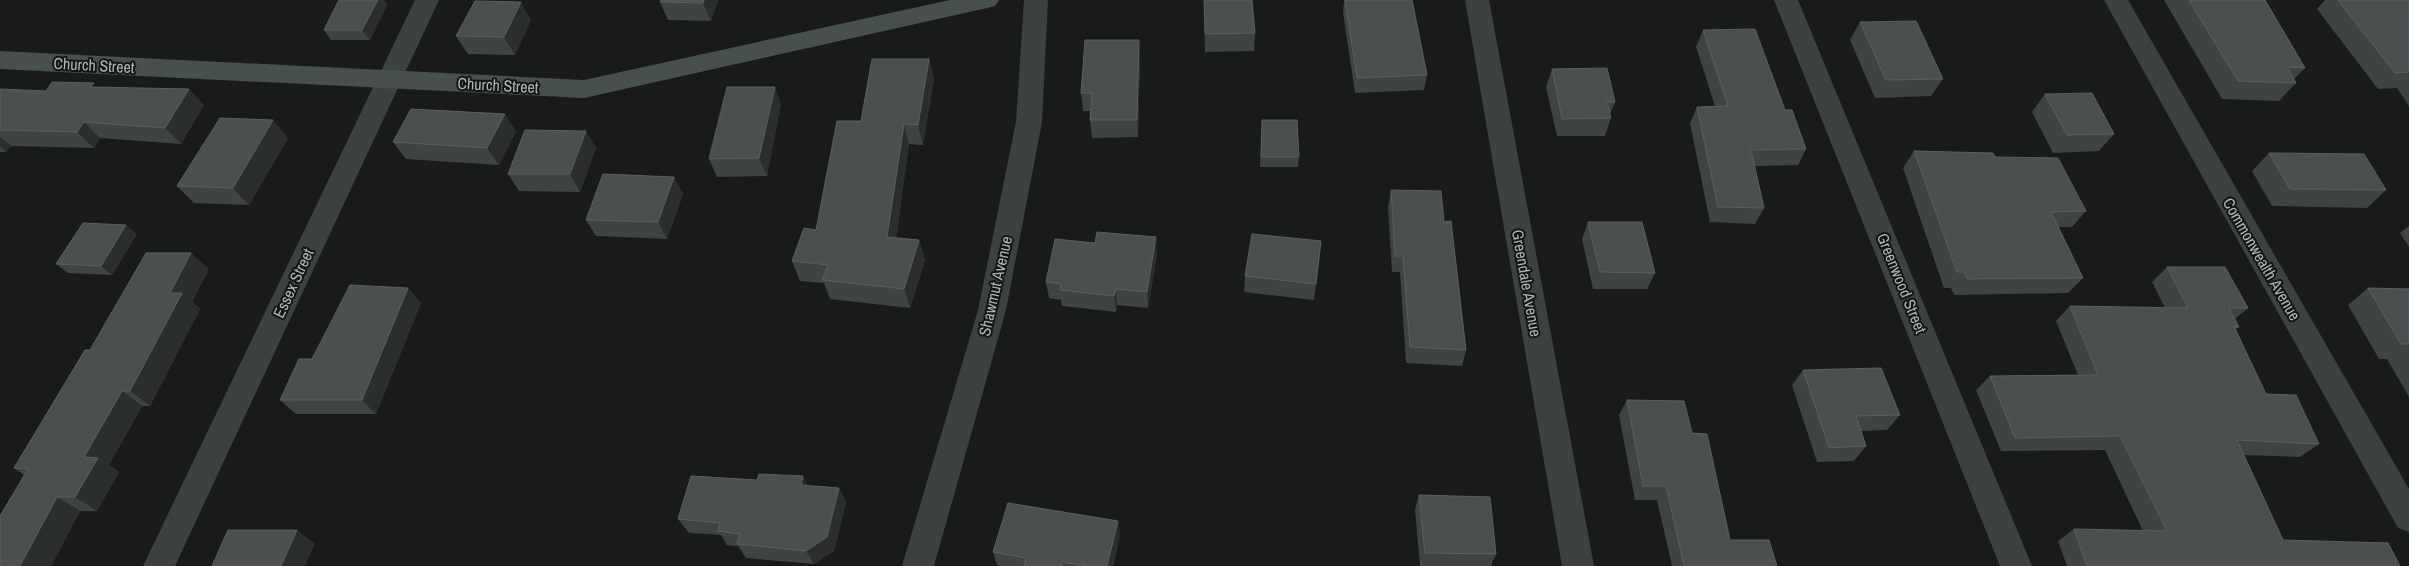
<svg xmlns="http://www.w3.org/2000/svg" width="2409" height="566" font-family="'Archivo Narrow',sans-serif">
  <rect width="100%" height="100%" fill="#191b1b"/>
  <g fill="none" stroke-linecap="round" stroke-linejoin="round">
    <!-- street -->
    <path fill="#3c4241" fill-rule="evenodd" d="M415,0h24l-264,566h-32z
      M1024,0h24l-6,122 -36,188 -72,256h-32l76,-256 38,-188z
      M1465,0h24l105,566h-32z
      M1774,0h24l234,566h-32z
      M2104,0h24l281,489v43l-11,-4z"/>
    <!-- secondary -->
    <path fill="#48504e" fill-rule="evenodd" d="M950,0h49l-4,6 -8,2 -403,90 -584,-29v-18l584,29z"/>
  </g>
  <!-- wall -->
  <path fill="#3e4343" d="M339,0h45l3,5 -17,35h-39l-7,-10z
    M661,0h57l-7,21 -43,-1 -8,-18z
    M1204,0l51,33 -1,18 -49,1z
    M1344,0h68l15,75 -3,15 -69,3 -12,-81z
    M2164,0h101l40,68 -11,11 2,4 -17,18 -57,-2z
    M2325,0h84v106l-12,-18 -19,1 -61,-80z
    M531,20l-16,35 -47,-1 -12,-18z
    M1860,22l83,57 -12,17 -56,2 -25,-58z
    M1703,30l82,80 21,39 -8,16 -44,1 10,42 -9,16 -45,-2 -20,-99 7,-16 18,-1 -19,-59z
    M1140,58l-2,79 -46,1 -2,-18 1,-9h-8l-2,-18z
    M929,59l5,20 -11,66 -14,-1 -13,94 23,2 6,20 -15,48 -80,-9 -6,-16 -24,-2 -8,-20 24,-31 45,-109z
    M1552,69l63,33 -5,12 1,4 -6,18h-48l-11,-49z
    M97,87l107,18 -23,39 -81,-6 -6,10 -83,-2 -5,6h-5l-1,1v-64l46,2z
    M2045,94l69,40 -15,17 -46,2 -21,-41z
    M781,104l-14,72 -50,1 -8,-18z
    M1262,120l37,37 -1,10h-38z
    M516,131l-17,34 -93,-6 -13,-17z
    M288,138l-39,67 -55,-2 -17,-17z
    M596,148l-16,44 -61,-1 -11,-17z
    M1914,151l81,6 91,54 -14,16h-14l25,51 -15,15 -114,2 -3,-7h-7l-41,-120z
    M2269,153l117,37 -19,18 -95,-2 -20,-35z
    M674,177l9,17 -16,45 -71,-3 -10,-16z
    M1391,190l53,32 22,128 -4,16 -56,-3 -6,-91h-8l-4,-65z
    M1588,222l67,51 -8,16h-54l-11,-50z
    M2409,226v21l-9,-14z
    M137,234l-25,41 -44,-2 -12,-9z
    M1321,241l-7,59 -70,-8 1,-16z
    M1157,254l-9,54 -31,-3 -1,7 -54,-6 -1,-6 -12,-2 -3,-16z
    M2167,267l81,41 -13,11 4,8 -3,2 30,65 53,50 -19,13 -56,-2 39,85 117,26h-333l-9,-25 16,-12 69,2 -38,-81 -104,1 -25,-61 14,-14 88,-1 -22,-54 14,-15 95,2 -13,-26z
    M209,269l-17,33 8,7 -50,97h-8l-33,59 10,7 -22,39h-17l-29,55 -27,-91 -10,-7 76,-118z
    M2368,288l41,1v108l-22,-38h-8l-31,-54z
    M421,303l-45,111h-80l-16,-14 32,-41z
    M1803,370l97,45 -13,15 -26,1 5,15 -12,15 -37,1 -25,-77z
    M1627,400l65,33 38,107 47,26h-105l-15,-66h-22l-16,-85z
    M803,476l5,10 31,2 7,14 -12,49 -20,13 -68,-6 -8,-12 -11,-1 -6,-10 -32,-2 -11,-14 79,-39z
    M1419,495l77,59 -5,12h-71l-5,-57z
    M1120,535l-7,31h-112l-4,-1 -4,-13z"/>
  <!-- shaded-wall -->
  <path fill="#2a2e2e" d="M378,0h6l3,5 -17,35 -8,-10z
    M704,0h14l-7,21 -8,-18z
    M521,2l10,18 -16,35 -11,-18z
    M1139,40l1,18 -2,79 -1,-17z
    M929,59l5,20 -11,66 -5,-20z
    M775,87l6,17 -14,72 -8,-18z
    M189,89l15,16 -23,39 -16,-16z
    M505,114l11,17 -17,34 -12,-17z
    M273,120l15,18 -39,67 -16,-17z
    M84,122l16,16 -6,10 -17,-16z
    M904,124l5,20 -15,113 -7,-20z
    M586,131l10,17 -16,44 -10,-18z
    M0,137l11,9 -5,6 -6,-6z
    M674,177l9,17 -16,45 -9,-17z
    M126,225l11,9 -25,41 -11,-9z
    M1156,237l1,17 -9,54 -1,-16z
    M919,240l6,20 -15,48 -6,-19z
    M191,253l18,16 -17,33 8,7 -50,97 -20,-15 40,-98z
    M408,288l13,15 -45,111 -14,-14z
    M1116,289l1,16 -1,7 -2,-16z
    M122,391l20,15 -33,59 10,7 -22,39 -22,-14 9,-40z
    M803,476l8,15 -10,-6z
    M839,488l7,14 -12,49 -20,13 -8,-13z
    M57,497l23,14 -29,55h-31z
    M1118,521l2,14 -7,31h-6z
    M297,530l18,14 -10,22h-24z"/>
  <!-- building -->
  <path fill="#4a504f" stroke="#59605f" d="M339,0h39l-16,30h-38z
    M661,0h43l-1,3 -43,-1z
    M1204,0h48l3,33 -50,1z
    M1345,0h67l15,75 -70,3z
    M2189,0h76l40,68 -18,-1 9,16 -58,-2z
    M2338,0h71v72l-14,1z
    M475,1l46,1 -17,35 -48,-1z
    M1916,21l27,58 -57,1 -26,-58z
    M1755,29l30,81h7l14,39 -55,1 13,58 -46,-1 -21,-100 31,-1 -25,-76z
    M1085,40h54l-2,80h-47l2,-27h-11z
    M872,59h57l-11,66 -14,-1 -17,113 32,3 -15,49 -82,-9 6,-15 -36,-4 12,-33 12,2 21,-109h24z
    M1607,68l8,34h-8l4,16 -49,1 -10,-50z
    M52,82l42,1 -3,4 98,2 -24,39 -81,-6 -7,10 -77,-2v-41l46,2z
    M727,87h48l-16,71 -50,1z
    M2092,93l22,41 -47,1 -22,-41z
    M411,109l94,5 -18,34 -94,-6z
    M220,118l53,2 -40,68 -56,-2z
    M1262,120h35l2,37h-38z
    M525,130l61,1 -16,43h-62z
    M1914,151l79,2 2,4 63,1 28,53 -35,1 32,66 -116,1 -3,-7h-7z
    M2269,153l95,1 22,36 -96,-1z
    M603,174l71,3 -16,45 -72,-2z
    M1391,190l50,1 3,31 7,-1 15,129 -56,-3 -7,-91h-8z
    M1588,222h54l13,51 -55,-1z
    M83,223l43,2 -25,41 -45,-2z
    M1097,232l59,5 -9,55 -31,-3 -2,7 -54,-6 1,-6 -15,-2 9,-43 40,4z
    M1252,234l69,7 -5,43 -71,-8z
    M146,253h45l-21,40h12l-52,98h-8l-38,66 14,1 -23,39h-18l-37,69h-20v-50l28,-47 -14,-1 71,-118h5z
    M2167,267h58l23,41h-19l10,19h-5l32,67 30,1 23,49 -82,-4 46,100 105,3 12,23h-313l-13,-37 93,2 -47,-95 -105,2 -25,-62 108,-1 -28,-69 118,2z
    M350,285l58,3 -46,112h-82l19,-41h13z
    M2368,288l41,1v55h-8z
    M1881,368l19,47 -44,1 10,30 -37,2 -26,-78z
    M1627,400l57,1 8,32 15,1 23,106h39l8,26h-93l-18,-80h-23z
    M759,474l44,2 -2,9 38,3 -12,49 -21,14 -69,-7 3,-10 -22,-3 2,-8 -42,-4 13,-43 66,4z
    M1419,495l71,2 6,57 -71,-1z
    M1008,503l110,18 -11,45h-19l-26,-4 -1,4h-37l2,-8 -33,-6z
    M228,530h69l-16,36h-69z"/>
  <g text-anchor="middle" stroke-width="4" stroke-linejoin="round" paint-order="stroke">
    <!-- street labels -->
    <g font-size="16" fill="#acbab6" stroke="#141616">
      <text transform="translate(94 65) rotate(3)" y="6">Church Street</text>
      <text transform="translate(498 85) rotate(3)" y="6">Church Street</text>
      <text transform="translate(2262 259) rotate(60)" y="6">Commonwealth Avenue</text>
      <text transform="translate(293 283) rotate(-65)" y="6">Essex Street</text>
      <text transform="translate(1527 283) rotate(80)" y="6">Greendale Avenue</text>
      <text transform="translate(1902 283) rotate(68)" y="6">Greenwood Street</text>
      <text transform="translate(995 286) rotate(-77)" y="6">Shawmut Avenue</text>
    </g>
  </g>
</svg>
